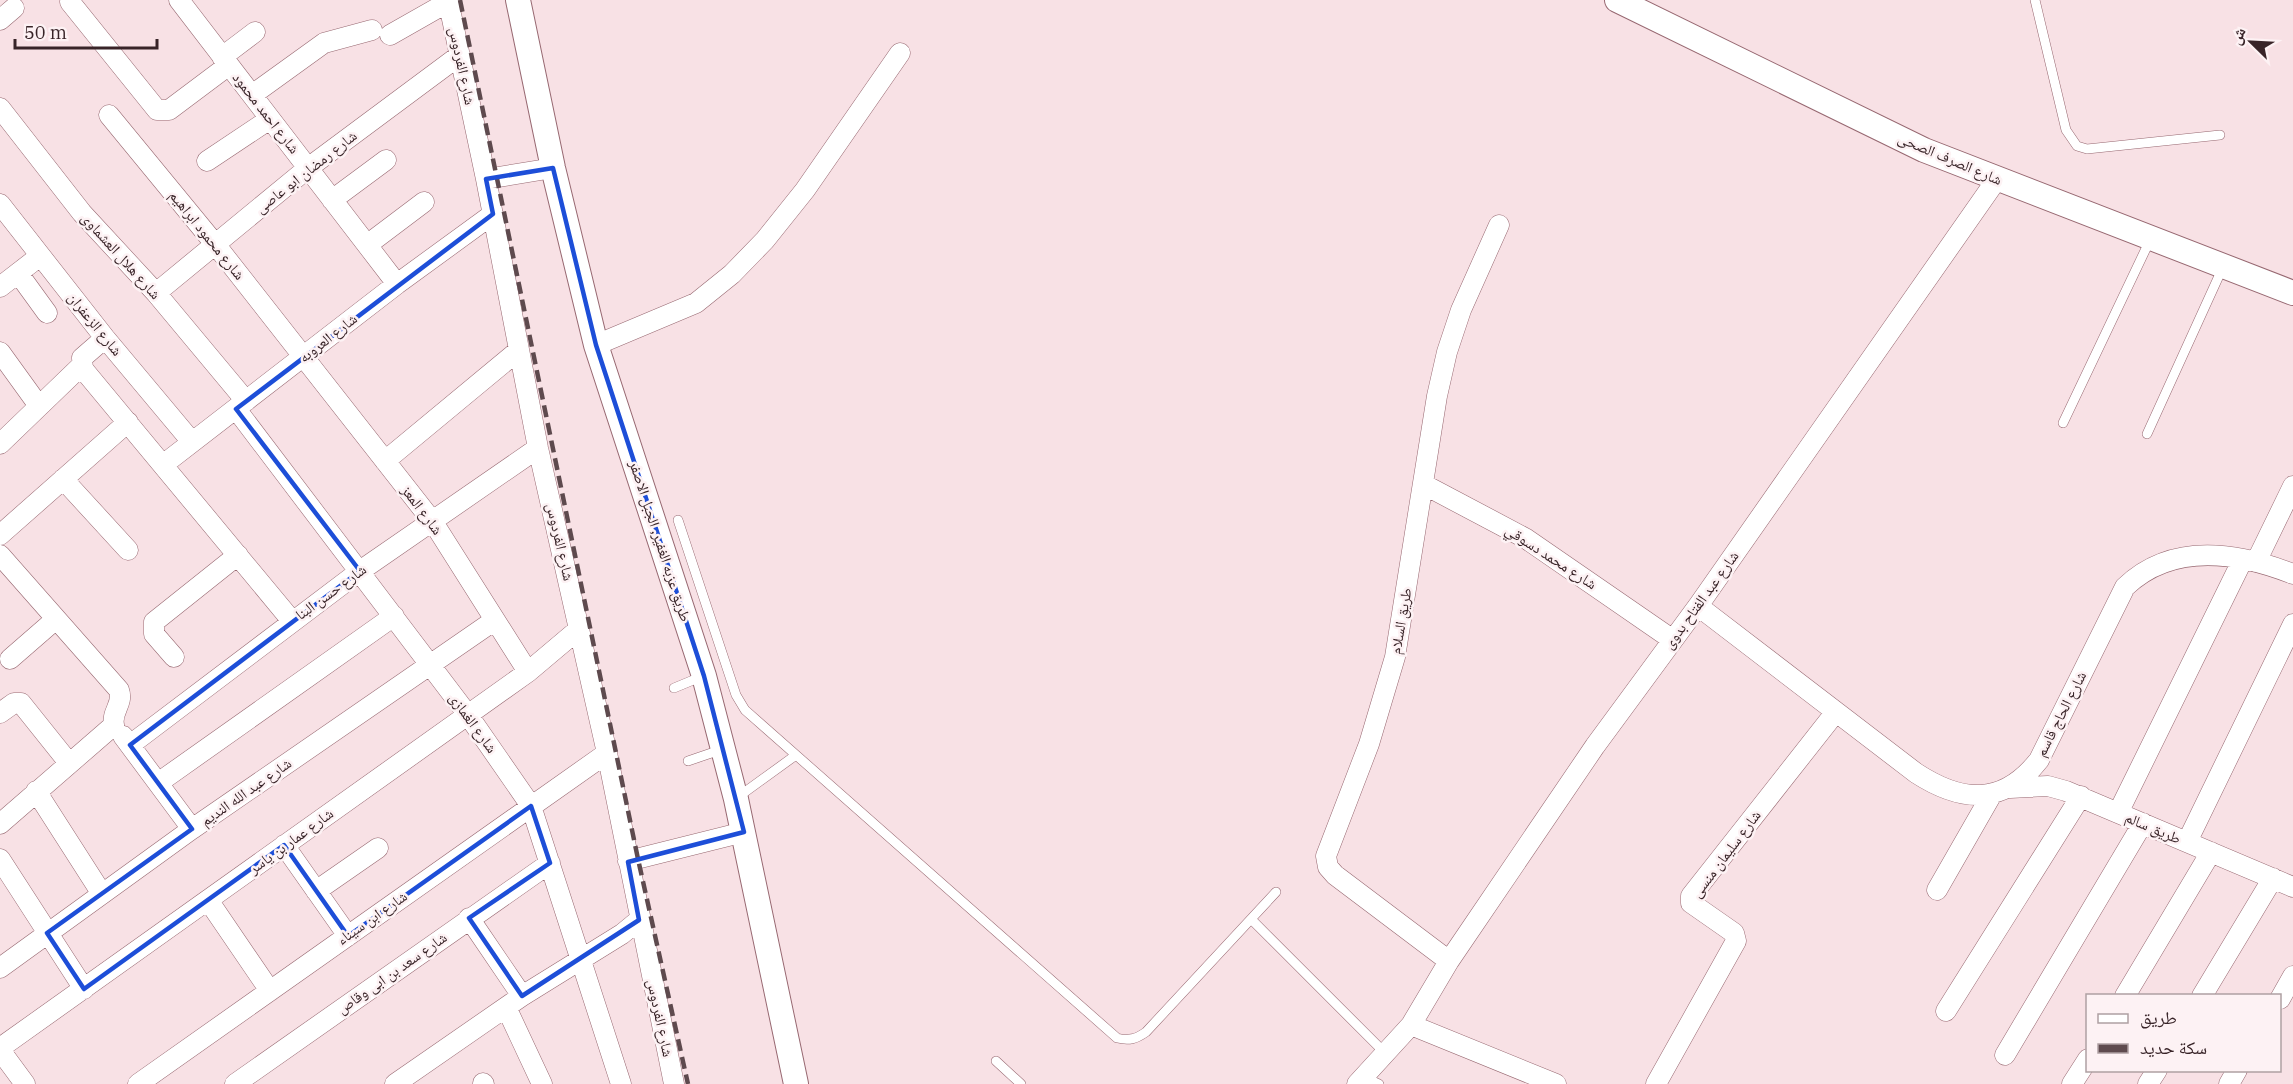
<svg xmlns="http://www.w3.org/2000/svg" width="2293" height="1084" font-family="'IBM Plex Serif','Noto Naskh Arabic',serif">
  <rect width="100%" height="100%" fill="#f8e1e5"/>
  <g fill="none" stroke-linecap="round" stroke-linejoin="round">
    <!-- service casing -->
    <g stroke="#976871" stroke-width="10">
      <path id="service" d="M2035,0l31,130 11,16 10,3 133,-14
        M2063,423l88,-185
        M2147,434l76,-167
        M678,520l58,175 9,15 372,328c12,3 19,1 29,-6l130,-140
        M674,688l29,-12
        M688,761l35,-12
        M738,797l58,-42
        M1251,919l135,135
        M996,1061l25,23
        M1364,1077l15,7"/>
    </g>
    <!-- minor casing -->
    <g stroke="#976871" stroke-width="21">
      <path id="minor" d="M179,0l218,284
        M448,0l38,179 52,269 69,305 67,331
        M70,2l87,108h12l60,-45
        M0,20l14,-12
        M390,35l58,-33
        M222,57l33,-25
        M252,95l72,-52 48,-13
        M0,108l82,105 74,80 90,108
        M109,115l106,129 218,278 95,150
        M207,161l63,-42
        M486,179l67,-11
        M332,200l54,-40
        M0,204l105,134 87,104
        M367,245l57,-43
        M18,273l29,40
        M0,287l40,-31
        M156,293l152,-125 152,-113
        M105,338l-23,20 1,11 209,252
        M596,345l100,-42 36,-29 33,-34 40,-50 95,-137
        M0,352l39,54
        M236,409l232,306 63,91 90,278
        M0,444l81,-78
        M385,461l134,-111
        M164,464l233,-180 96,-70
        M63,479l65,71
        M1423,484l102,54 148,102
        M0,535l128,-113
        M0,555l119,135c5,14 -8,21 -5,35
        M2256,562l37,-76
        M1698,606l218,167c46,30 87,33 123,-13l86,-173c47,-45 112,-35 168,-13
        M174,657l-20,-23v-12l84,-67
        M10,659l46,-40
        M0,713l14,-10h7l48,60
        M123,736l69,93
        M130,745l230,-174 178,-123
        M158,783l236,-167
        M2010,788l38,-2 18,5 227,96
        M36,791l66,103
        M2118,813l125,-254
        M0,824l114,-99
        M2187,842l106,-218
        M284,845l64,91
        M0,859l84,130
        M628,861l116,-29
        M1937,890l55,-96
        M316,891l62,-43
        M208,900l62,91
        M469,918l53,78
        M1449,961l-114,-86 -7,-8 -2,-11 43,-112 26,-87 42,-261 10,-44 14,-42 38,-85
        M0,968l192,-139 303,-209
        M2125,996l86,-144
        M2202,996l71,-118
        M2280,999l13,-23
        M506,1007l36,77
        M1946,1011l135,-215
        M1411,1025l145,59
        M0,1048l528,-376 51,-43
        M0,1050l25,34
        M2005,1055l138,-232
        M483,1083l1,1
        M138,1084l469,-331
        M235,1084l315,-221
        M395,1084l127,-88 100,-62 17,-14
        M1357,1084l54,-59 38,-64 146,-215 103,-140 299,-427
        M1656,1084l80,-143 -2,-8 -43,-30v-7l144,-183
        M2072,1084l16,-25
        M2148,1084l9,-14
        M2229,1084l8,-14"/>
    </g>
    <!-- tertiary casing -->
    <g stroke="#976871" stroke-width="26">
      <path id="tertiary" d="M518,0l35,168 43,177 108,331 32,123 60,285
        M1617,0l307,150 369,143"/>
    </g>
    <!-- service -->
    <use href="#service" stroke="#fff" stroke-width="9"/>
    <!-- minor -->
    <use href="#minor" stroke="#fff" stroke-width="20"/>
    <!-- tertiary -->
    <use href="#tertiary" stroke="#fff" stroke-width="24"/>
    <!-- rail -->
    <path stroke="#5e4a4e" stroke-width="4.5" stroke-dasharray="12 6" stroke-linecap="butt" d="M460,0l178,859 50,225"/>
  </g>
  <!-- marked area -->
  <path fill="none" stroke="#1d4ed8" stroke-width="4.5" stroke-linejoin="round" d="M553,168l43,177 108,331 40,156 -116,30 11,58 -117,76 -53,-78 81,-55 -19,-57 -183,130 -64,-91 -200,144 -37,-56 145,-104 -62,-84 230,-174 -124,-162 257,-195 -7,-35z"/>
  <g text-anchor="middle" stroke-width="5" stroke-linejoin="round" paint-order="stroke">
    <!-- street labels -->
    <g font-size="15" fill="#382428" stroke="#fdf2f4">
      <text transform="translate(462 66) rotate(78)" y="5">شارع الفردوس</text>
      <text transform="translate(266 113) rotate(52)" y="5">شارع احمد محمود</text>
      <text transform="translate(1950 159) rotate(23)" y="5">شارع الصرف الصحى</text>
      <text transform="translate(306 172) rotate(-38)" y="5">شارع رمضان ابو عاصى</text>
      <text transform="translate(207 235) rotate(51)" y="5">شارع محمود ابراهيم</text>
      <text transform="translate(121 256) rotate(48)" y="5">شارع هلال العشماوى</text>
      <text transform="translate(95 324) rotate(51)" y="5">شارع الزعفران</text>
      <text transform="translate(328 338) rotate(-38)" y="5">شارع العروبه</text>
      <text transform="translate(422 510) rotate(53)" y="5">شارع المعز</text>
      <text transform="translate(660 541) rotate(72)" y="5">طريق عزبه الغفير, الجبل الاصفر</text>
      <text transform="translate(560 542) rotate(77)" y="5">شارع الفردوس</text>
      <text transform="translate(1551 557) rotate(33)" y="5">شارع محمد دسوقي</text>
      <text transform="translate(331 592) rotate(-36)" y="5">شارع حسن البنا</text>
      <text transform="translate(1701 600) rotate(-54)" y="5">شارع عبد الفتاح بدوى</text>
      <text transform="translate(1401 621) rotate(-80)" y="5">طريق السلام</text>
      <text transform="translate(2061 714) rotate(-63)" y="5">شارع الحاج قاسم</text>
      <text transform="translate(473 723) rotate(54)" y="5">شارع الغمازى</text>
      <text transform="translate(246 792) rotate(-35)" y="5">شارع عبد الله النديم</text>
      <text transform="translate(2153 828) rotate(23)" y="5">طريق سالم</text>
      <text transform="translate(291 841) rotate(-36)" y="5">شارع عمار بن ياسر</text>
      <text transform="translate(1726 854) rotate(-53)" y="5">شارع سليمان منسى</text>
      <text transform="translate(372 918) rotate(-35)" y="5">شارع ابن سيناء</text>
      <text transform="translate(392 973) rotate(-35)" y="5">شارع سعد بن ابى وقاص</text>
      <text transform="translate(660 1018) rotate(78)" y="5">شارع الفردوس</text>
    </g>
  </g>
  <!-- legend -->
  <rect x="2086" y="994" width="195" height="78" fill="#fdf2f4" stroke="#aea0a2" stroke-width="1.5"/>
  <rect x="2098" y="1014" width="30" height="9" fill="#ffffff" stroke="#aea0a2" stroke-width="1.5"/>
  <text x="2140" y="1024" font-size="18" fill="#382428">طريق</text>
  <rect x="2098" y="1044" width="30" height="9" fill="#5e4a4e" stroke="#aea0a2" stroke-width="1.5"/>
  <text x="2140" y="1054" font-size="18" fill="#382428">سكة حديد</text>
  <!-- north arrow -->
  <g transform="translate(2251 42) rotate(294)" stroke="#fdf2f4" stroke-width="4.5" paint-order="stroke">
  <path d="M0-4.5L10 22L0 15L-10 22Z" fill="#382428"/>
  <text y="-9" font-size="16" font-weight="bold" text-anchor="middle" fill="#382428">ش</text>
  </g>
  <!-- scale -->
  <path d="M15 39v9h142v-9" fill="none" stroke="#382428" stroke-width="3"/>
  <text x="24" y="39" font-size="18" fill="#382428" stroke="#fdf2f4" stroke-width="4.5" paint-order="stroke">50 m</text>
</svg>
